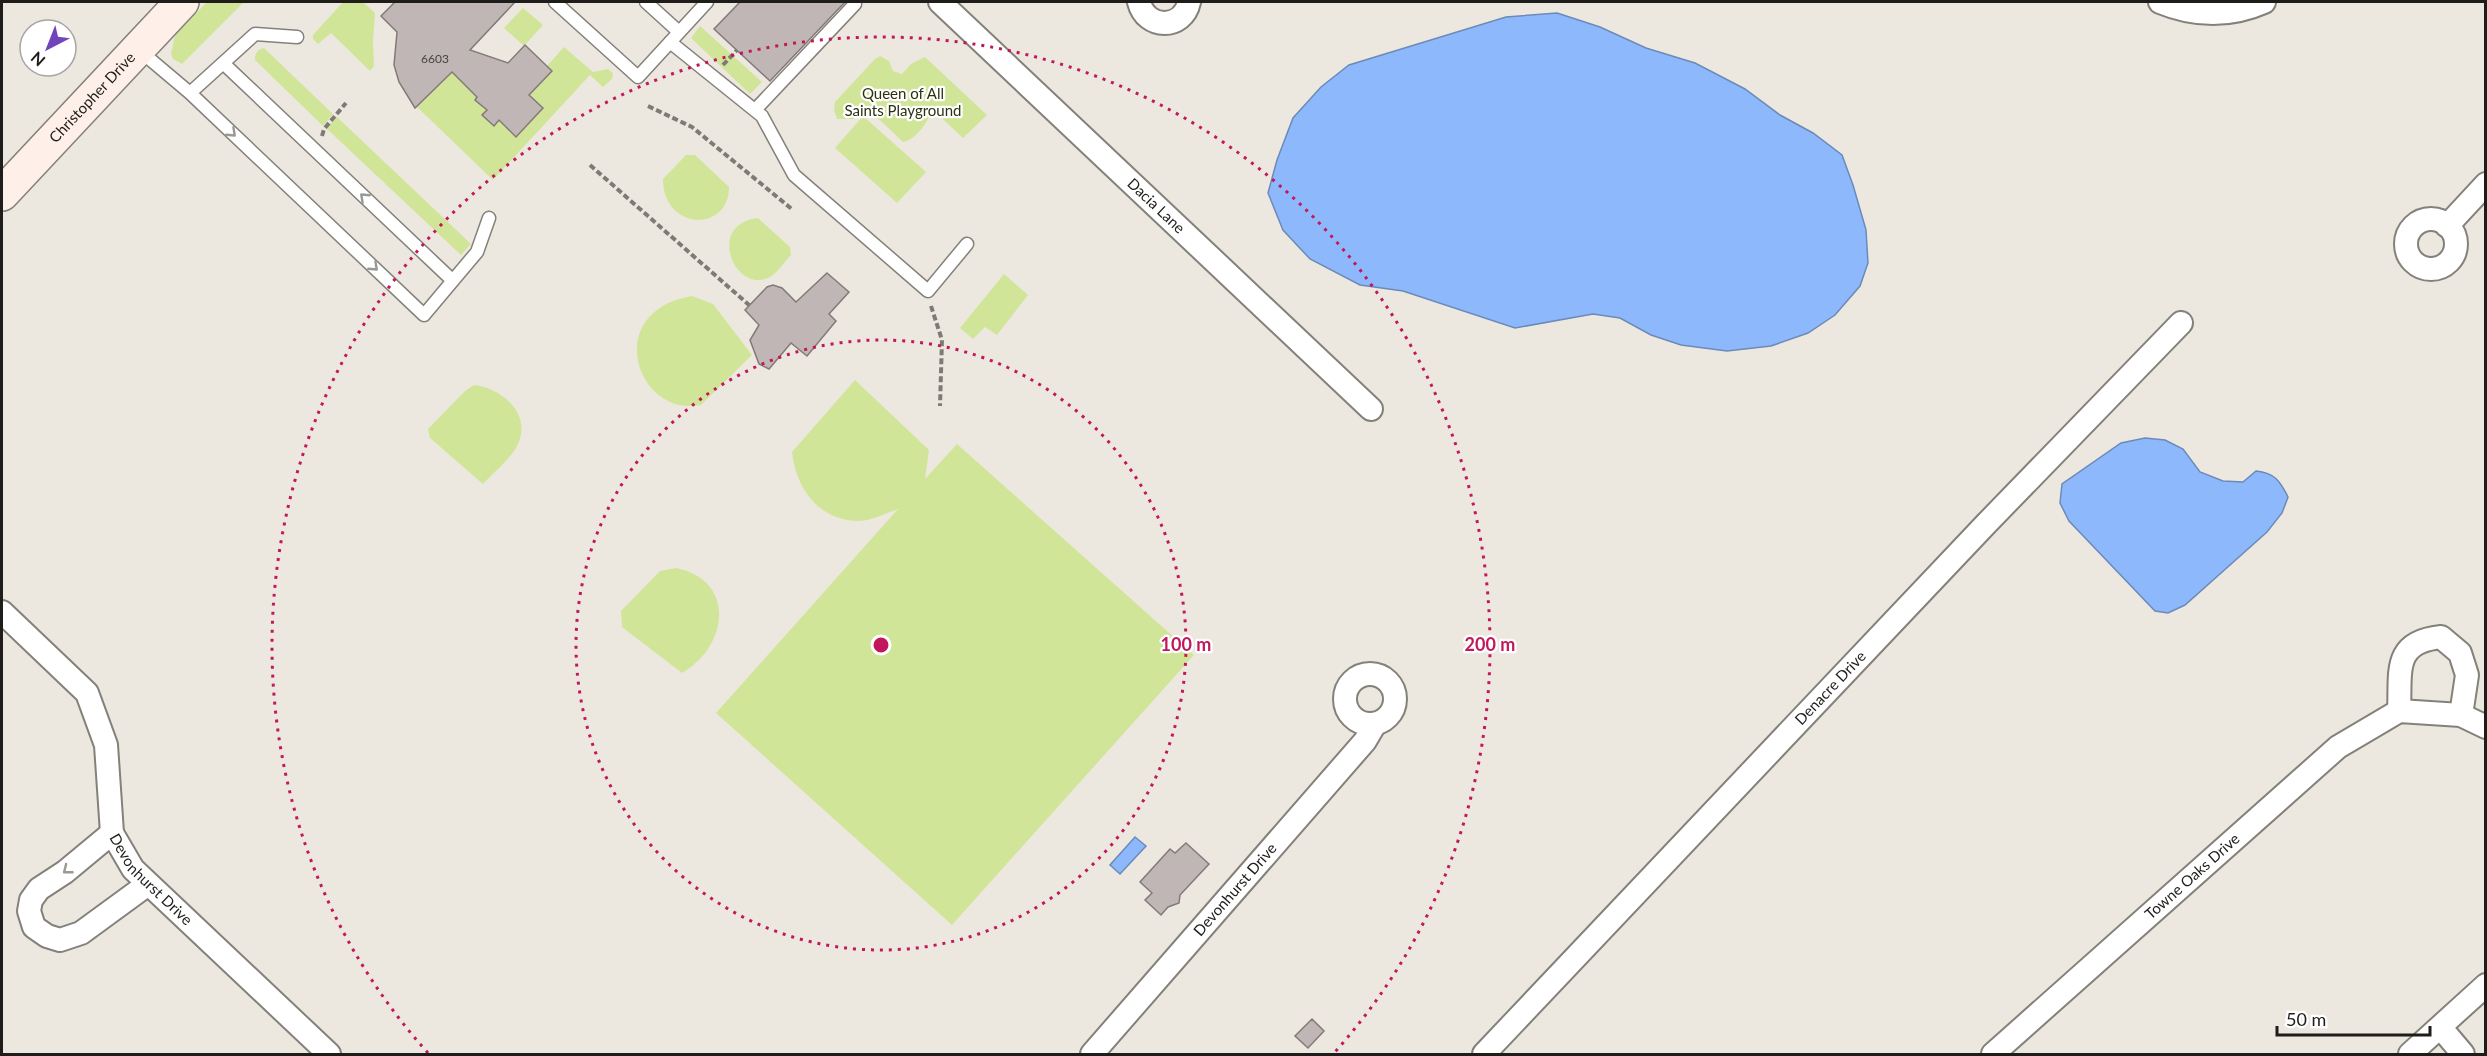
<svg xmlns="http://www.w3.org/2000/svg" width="2487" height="1056" font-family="Lato,sans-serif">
  <rect width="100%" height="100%" fill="#ece8e0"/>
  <!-- green -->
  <path fill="#d1e598" d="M207,2h37l-62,62 -9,-5 -2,-5 4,-19z
    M343,2h20l12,11 -2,28 1,25 -4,5 -39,-38 -13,11 -5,-5v-4z
    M523,8l20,17 -19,21 -20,-18z
    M700,26l62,56 -12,12 -59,-56z
    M564,47l29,25 15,-3 5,4 -1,6 -9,8 -13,-12 -97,105 -77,-74 35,-34 27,18 -4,4 3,3 -2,3 12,10 7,15 5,-5 17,17 27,-28 -14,-14 23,-24 -5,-5z
    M264,48l69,66 -10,12 -68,-66c0,-7 2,-10 9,-12z
    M880,56l9,5 4,10 9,3 9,-10 14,-7 62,58 -24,23 -31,-29c-3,12 -16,31 -29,33l-38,-36 -11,13h-17l-3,-9 1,-8 40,-43z
    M863,116l63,56 -29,31 -62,-55z
    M337,117l134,127 -10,11 -135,-127z
    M686,155h9l34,32c0,46 -66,44 -66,-8z
    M758,218l32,29 1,8c-7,7 -14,19 -23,23 -34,15 -62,-54 -10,-60z
    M1004,274l24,21 -31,40 -12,-8 -12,12 -13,-11z
    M692,296l21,8 39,51 -51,50c-65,13 -100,-94 -9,-109z
    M855,380l74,70 -4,29 32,-35 237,211 -242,270 -236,-212 182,-204c-11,4 -27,12 -40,12 -40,-1 -62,-33 -66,-69z
    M474,385c27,3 58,28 44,59 -7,15 -24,28 -35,40l-53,-46 -2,-9 37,-38z
    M676,568c60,12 53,78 6,105l-60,-46 -1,-16 39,-40z"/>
  <!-- water -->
  <path fill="#8db9fc" stroke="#6c8ab8" stroke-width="1.5" d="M1557,13l43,14 46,21 49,15 50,26 35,26 33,18 29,22 11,30 13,45 2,33 -8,23 -25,29 -27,18 -37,13 -44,5 -46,-6 -30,-10 -31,-17 -27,-4 -78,14 -112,-37 -43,-6 -50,-26 -27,-29 -15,-37 9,-33 16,-42 28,-31 28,-22 157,-48z
    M2145,438l20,2 18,9 17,23 23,9 20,1 13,-11c19,2 24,10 32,26l-6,16 -15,19 -82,73 -17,8 -13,-2 -86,-90 -9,-18 2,-19 59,-41z
    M1135,837l11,9 -26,28 -10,-9z"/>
  <!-- building -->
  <path fill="#bfb6b5" stroke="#827a79" stroke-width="1.5" d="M395,2h120l-45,48 38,13 17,-18 27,26 -23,24 14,13 -27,29 -17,-17 -5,6 -12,-11 5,-5 -12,-10 2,-3 -25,-25 -37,36 -16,-26 -5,-17 3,-33 -16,-16z
    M740,2h105l-75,79 -56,-52z
    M827,273l22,19 -20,22 7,7 -29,35 -16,-13 -22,26 -10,-5 -9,-24 9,-15 -14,-15 22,-23 6,-2 9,3 14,14z
    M1186,843l23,21 -29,31 -1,8 -11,4 -7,8 -16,-15 7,-7 -12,-11 30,-33 5,4z
    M1312,1019l12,12 -16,17 -13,-12z"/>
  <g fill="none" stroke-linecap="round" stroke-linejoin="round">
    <!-- lane casing -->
    <g stroke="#84817a" stroke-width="15">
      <path id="lane" d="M555,2l83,75 69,-75
        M646,2l33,30
        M670,42l92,74 32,59 134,116 39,-47
        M139,50l51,43 65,-59 42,3
        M223,63l229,217
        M190,93l234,222 53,-63 12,-34
        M755,110l100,-106"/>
    </g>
    <!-- street casing -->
    <g stroke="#84817a" stroke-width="26">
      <g id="street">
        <path id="s1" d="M940,2l431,407"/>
        <path d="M1139,2c7,28 44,28 50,0"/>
        <path d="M2160,2c34,14 70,15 104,0"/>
        <circle cx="2431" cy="244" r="25"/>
        <path d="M2447,226l39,-42"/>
        <path id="s2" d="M2,612l85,81 19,52 6,88 21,36 196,185"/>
        <circle cx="1370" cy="699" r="25"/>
        <path d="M2399,711c2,-39 -7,-69 42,-74l19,16 7,22 -6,40"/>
        <path d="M112,833l-47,39 -26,17 -8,11 -2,11 5,16 13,9 13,4 21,-7 67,-49"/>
        <path d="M2441,1028l22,26"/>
        <path id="s3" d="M1092,1054l273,-313 10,-17"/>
        <path id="s4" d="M1484,1054l502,-530 195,-201"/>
        <path id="s5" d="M1993,1054l345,-307 61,-36 62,4 25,12"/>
        <path d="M2410,1054l76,-69"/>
      </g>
    </g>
    <!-- secondary casing -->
    <g stroke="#84817a" stroke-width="36">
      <g id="secondary">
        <path id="s6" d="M2,194l180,-192"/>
      </g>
    </g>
    <!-- path -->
    <path stroke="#7d7b75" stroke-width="4" stroke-dasharray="6 3" stroke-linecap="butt" d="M723,65l14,-15
      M648,106l44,21 101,83
      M322,136l2,-7 22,-26
      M590,165l159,140
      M931,306l11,34 -2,66"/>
    <!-- lane -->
    <use href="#lane" stroke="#fff" stroke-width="12"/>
    <!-- street -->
    <use href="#street" stroke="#fff" stroke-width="22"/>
    <!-- secondary -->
    <use href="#secondary" stroke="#ffefe9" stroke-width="33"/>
  </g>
  <!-- one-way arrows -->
  <defs><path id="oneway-chevron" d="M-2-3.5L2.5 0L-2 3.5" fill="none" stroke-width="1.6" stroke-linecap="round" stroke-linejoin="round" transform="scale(1.5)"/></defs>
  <g stroke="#9a9998">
    <use href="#oneway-chevron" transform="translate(232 133) rotate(43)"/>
    <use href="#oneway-chevron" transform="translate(364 197) rotate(-137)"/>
    <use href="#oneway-chevron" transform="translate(374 267) rotate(43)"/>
    <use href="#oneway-chevron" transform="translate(67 870) rotate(142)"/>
  </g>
  <!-- distance rings -->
  <g fill="none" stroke="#c2185b" stroke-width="3" stroke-dasharray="3 6">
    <circle cx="881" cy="645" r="305"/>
    <path d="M428 1053A609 609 0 1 1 1334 1053"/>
  </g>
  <g text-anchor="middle" stroke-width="4.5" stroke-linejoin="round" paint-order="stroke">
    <!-- number labels -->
    <g font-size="12" fill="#464341">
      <text x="435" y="63">6603</text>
    </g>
    <!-- park labels -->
    <g font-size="15" fill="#2a320f" stroke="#fff">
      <text x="903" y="99">Queen of All<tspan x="903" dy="17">Saints Playground</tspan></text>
    </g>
    <!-- street labels -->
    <g font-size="15" fill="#1e1d1a" stroke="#fff">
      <text dy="5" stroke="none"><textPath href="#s6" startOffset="132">Christopher Drive</textPath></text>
      <text dy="5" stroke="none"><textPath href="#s1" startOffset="297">Dacia Lane</textPath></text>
      <text dy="5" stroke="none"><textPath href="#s4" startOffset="504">Denacre Drive</textPath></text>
      <text dy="5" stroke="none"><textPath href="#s5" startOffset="267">Towne Oaks Drive</textPath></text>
      <text dy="5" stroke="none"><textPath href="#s2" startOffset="322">Devonhurst Drive</textPath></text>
      <text dy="5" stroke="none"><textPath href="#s3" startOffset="218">Devonhurst Drive</textPath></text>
    </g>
  </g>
  <circle cx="881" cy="645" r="9" fill="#c2185b" stroke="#fff" stroke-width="3"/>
  <g font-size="18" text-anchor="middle" font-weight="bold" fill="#c2185b" stroke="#fff" stroke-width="4.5" stroke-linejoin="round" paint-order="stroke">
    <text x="1186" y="651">100 m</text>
    <text x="1490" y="651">200 m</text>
  </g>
  <!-- border -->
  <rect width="2487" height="1056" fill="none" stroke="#1e1d1a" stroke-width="6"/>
  <!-- north arrow -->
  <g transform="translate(48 48) rotate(222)"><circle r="28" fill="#ffffff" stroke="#a5a5a3" stroke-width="1.5"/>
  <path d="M0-4.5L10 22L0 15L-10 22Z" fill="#7144bc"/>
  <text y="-9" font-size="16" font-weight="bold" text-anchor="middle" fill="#1e1d1a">N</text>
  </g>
  <!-- scale -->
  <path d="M2277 1026v9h153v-9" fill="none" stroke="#1e1d1a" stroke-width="3"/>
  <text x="2286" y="1026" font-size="18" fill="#1e1d1a" stroke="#ffffff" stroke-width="4.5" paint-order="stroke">50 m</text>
</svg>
